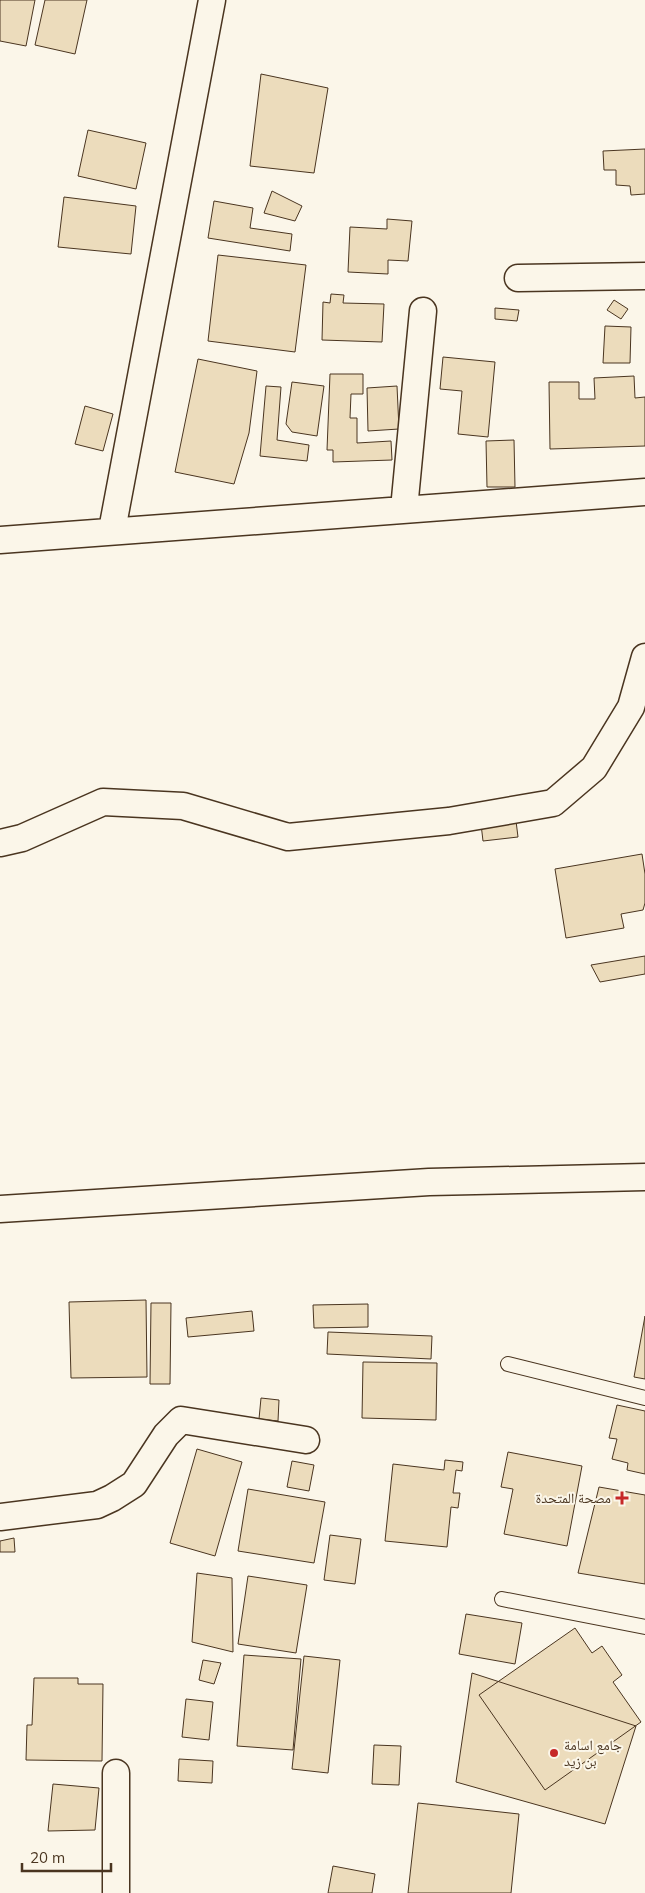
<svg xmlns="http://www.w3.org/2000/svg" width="645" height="1893" font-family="Mulish,'Noto Naskh Arabic',sans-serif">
  <rect width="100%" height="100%" fill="#fbf6e9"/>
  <!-- building -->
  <path fill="#ecdcbc" stroke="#4a3520" d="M0,0h35l-9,46 -26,-5z
    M45,0h42l-12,54 -40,-9z
    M261,74l67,14 -14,85 -64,-7z
    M88,130l58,13 -10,46 -58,-13z
    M645,149v45l-14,1 -1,-9 -14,-1v-15h-12l-1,-19z
    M272,191l30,15 -7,15 -31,-8z
    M64,197l72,9 -5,48 -73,-7z
    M214,201l39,7 -3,20 42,6 -2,17 -82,-13z
    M387,219l25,2 -4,40 -20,-1v14l-40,-2 2,-45 37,2z
    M218,255l88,10 -11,87 -87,-11z
    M331,294l13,1 -1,8 41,1 -2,38 -60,-2 1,-38 7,1z
    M614,300l14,9 -7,10 -14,-9z
    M495,308l24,2 -2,11 -22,-2z
    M605,326l26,1 -1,36h-27z
    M443,357l52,5 -7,75 -30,-3 4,-43 -22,-2z
    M198,359l59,12 -8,62 -15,51 -59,-12z
    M330,374h33v20h-12l-1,24h7v25l34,-2 1,19 -59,2v-12h-6z
    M634,376l1,22 10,-1v49l-95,3 -1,-67h30v17h16l-1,-21z
    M292,382l32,4 -7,50 -25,-4 -6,-8z
    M266,386l15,1 -4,53 32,5 -2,16 -47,-5z
    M397,386l2,43 -31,2 -1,-43z
    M85,406l28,8 -10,37 -28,-7z
    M514,440l1,47h-28l-1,-46z
    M516,821l2,16 -35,4 -2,-17z
    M642,854l3,20v29l-2,7 -22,4 3,14 -58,10 -11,-69z
    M645,956v18l-45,8 -9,-17z
    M146,1300l1,77 -76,1 -2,-76z
    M151,1303h20l-1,81h-20z
    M368,1304v23l-54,1 -1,-23z
    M252,1311l2,20 -66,6 -2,-19z
    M645,1316v63l-11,-2z
    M328,1332l104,4 -1,23 -104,-5z
    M363,1362l74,1 -1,57 -74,-2z
    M261,1398l18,2 -1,21 -19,-2z
    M617,1405l28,6v63l-18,-4 1,-7 -16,-4 5,-20 -8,-1z
    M197,1449l45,13 -27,94 -45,-13z
    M508,1452l74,14 -15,80 -63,-12 9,-45 -12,-2z
    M445,1460l18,2 -1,9 -6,-1 -3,23h7l-2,15 -7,-1 -4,40 -62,-6 8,-77 51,6z
    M292,1461l22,4 -5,26 -22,-4z
    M599,1487l46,8v89l-67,-11z
    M248,1489l77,13 -11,61 -76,-12z
    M330,1535l31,4 -6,45 -31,-4z
    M14,1538l1,14h-15v-11z
    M197,1573l35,5 1,74 -41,-10z
    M248,1576l59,9 -11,68 -58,-9z
    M466,1614l56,9 -7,41 -56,-10z
    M575,1628l17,25 10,-7 20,29 -9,7 28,40 -96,68 -66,-95z
    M244,1655l57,4 -8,91 -56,-4z
    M304,1656l36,4 -12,113 -36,-4z
    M203,1660l18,3 -7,21 -15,-4z
    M472,1673l164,53 -31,98 -149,-42z
    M34,1678h44v6h25l-1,77 -76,-1 1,-35h5z
    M186,1699l27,3 -4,38 -27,-3z
    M374,1745l27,1 -2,39 -27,-1z
    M179,1759l34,2 -1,22 -34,-2z
    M53,1784l46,4 -4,42 -47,1z
    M418,1803l101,11 -8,79h-103z
    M333,1866l42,8 -3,19h-44z"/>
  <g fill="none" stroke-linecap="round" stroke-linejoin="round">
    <!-- lane casing -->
    <g stroke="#4a3520" stroke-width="16">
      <path id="lane" d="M508,1364l137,34
        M502,1599l143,28"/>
    </g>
    <!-- street casing -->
    <g stroke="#4a3520" stroke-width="29">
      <path id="street" d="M518,278l127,-2
        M404,509l19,-198
        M112,530l100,-530
        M0,540l645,-48
        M0,843l22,-5 81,-36 80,4 105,31 161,-16 104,-18 41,-35 37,-61 14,-50
        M0,1209l429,-27 216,-5
        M0,1517l97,-12 15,-7 22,-14 32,-49 15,-15 125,20
        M116,1773v120"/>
    </g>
    <!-- lane -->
    <use href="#lane" stroke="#fbf6e9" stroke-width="14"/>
    <!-- street -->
    <use href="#street" stroke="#fbf6e9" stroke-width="26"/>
  </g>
  <!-- markers -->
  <g fill="#c62828" stroke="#fbf6e9" stroke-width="2">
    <path d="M619.5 1490.5h5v5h5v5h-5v5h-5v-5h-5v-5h5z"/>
    <circle cx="554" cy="1753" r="5"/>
  </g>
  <g text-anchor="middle" stroke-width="4" stroke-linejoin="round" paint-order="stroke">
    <!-- poi labels -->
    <g font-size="14" fill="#4a3520" stroke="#fbf6e9" text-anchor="end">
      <text x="611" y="1503">مصحة المتحدة</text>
      <text x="564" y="1750" text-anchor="start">جامع اسامة<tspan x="564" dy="16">بن زيد</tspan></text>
    </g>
  </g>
  <!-- scale -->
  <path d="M22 1863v8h89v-8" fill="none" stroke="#4a3520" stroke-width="2.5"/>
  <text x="30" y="1863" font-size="15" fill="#4a3520" stroke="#fbf6e9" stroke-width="4" paint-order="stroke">20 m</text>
</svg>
